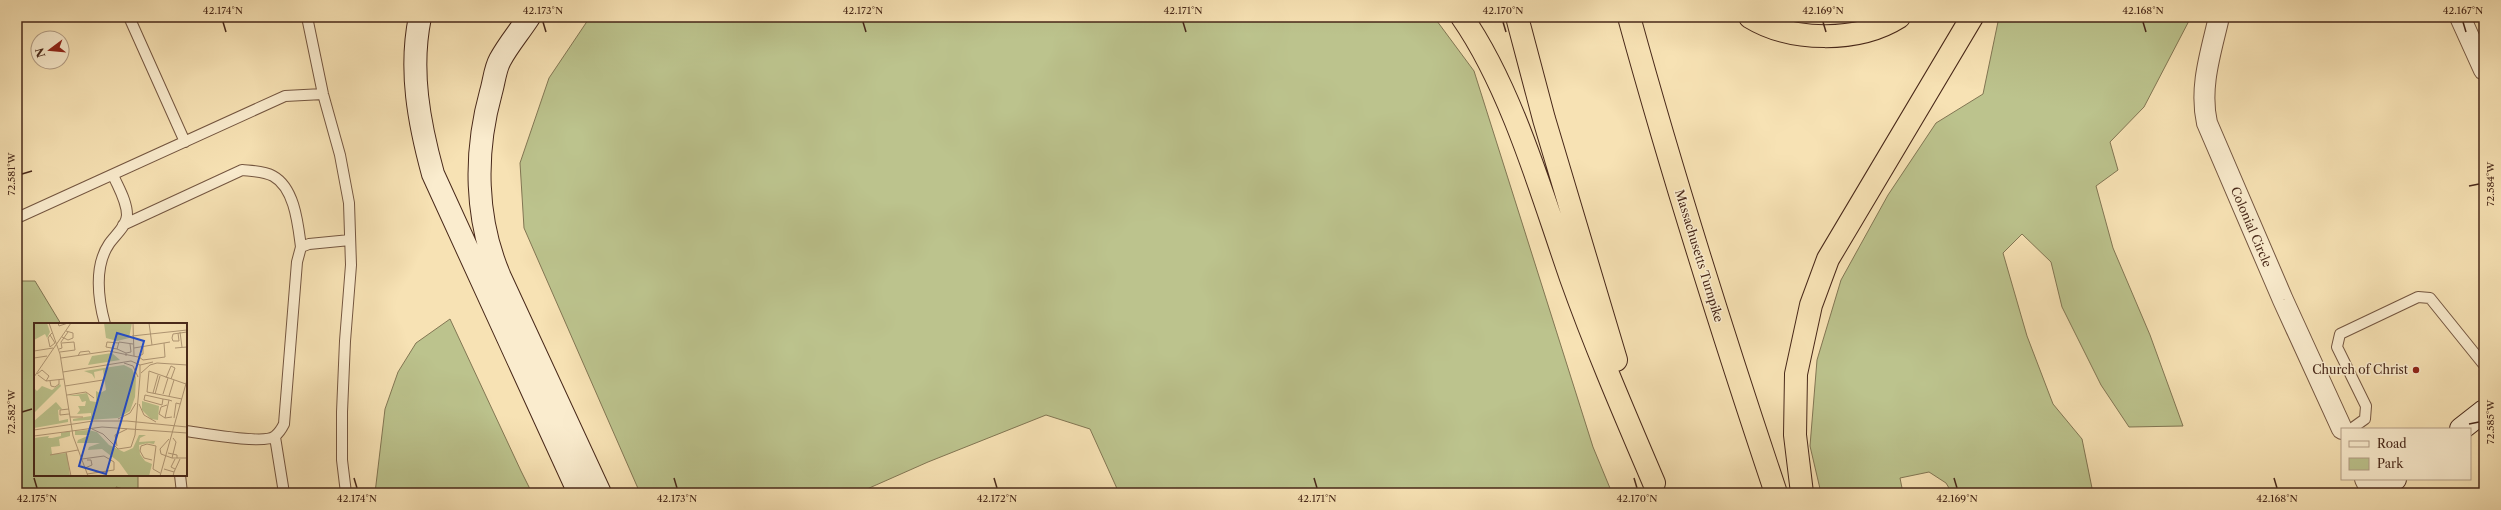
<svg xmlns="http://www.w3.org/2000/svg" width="2501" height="510" font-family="'Libre Caslon Text',serif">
  <rect width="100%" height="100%" fill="#f7e2b4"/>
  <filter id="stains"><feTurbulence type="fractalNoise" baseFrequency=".005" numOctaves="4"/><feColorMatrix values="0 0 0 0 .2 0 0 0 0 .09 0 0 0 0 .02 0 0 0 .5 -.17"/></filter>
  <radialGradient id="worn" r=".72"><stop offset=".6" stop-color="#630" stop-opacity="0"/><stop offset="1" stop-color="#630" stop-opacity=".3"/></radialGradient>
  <!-- green -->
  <path fill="#bcc38d" stroke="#827653" d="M590,17h844l40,54 119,376 19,46h-493l-29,-64 -44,-14 -118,47 -70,31h-218l-116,-265 -4,-65 29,-85z
    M1999,17h192l-47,90 -34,35 8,28 -22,16 17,62 37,87 33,91 -54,1 -28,-42 -39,-78 -11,-45 -29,-28 -19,19 24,83 26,68 29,35 11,54h-141l-6,-10 -17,-11 -29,6 3,15h-82l-11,-47 7,-86 24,-80 47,-85 48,-72 47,-29z
    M17,281h18l26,43h-26v151h103v18l-22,-6v6h-99z
    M450,319l71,152 11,22h-157l10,-84 13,-37 18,-29z"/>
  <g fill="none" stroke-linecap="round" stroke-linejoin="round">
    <!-- service casing -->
    <g stroke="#745640" stroke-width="12">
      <path id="service" d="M129,17l56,125
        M307,17l16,77 17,61 9,48 2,62 -6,76 -3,71v48l4,33
        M17,218l268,-122 38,-2
        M123,225l119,-55c10,1 22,1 31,6 22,12 25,49 28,71
        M105,324c-7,-25 -11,-58 4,-80 6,-9 18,-18 18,-29 0,-14 -9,-28 -14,-40
        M2351,429l14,-10 1,-13 -29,-59 3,-13 78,-37 12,1 54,67
        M186,431c15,2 79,14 89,5 4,-3 7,-8 9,-12l13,-162 4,-15 8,-3 41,-4
        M275,437l9,56
        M180,475l2,18"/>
    </g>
    <!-- minor casing -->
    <g stroke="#745640" stroke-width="22">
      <path id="minor" d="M2219,17c-8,35 -20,70 -12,106l76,177 59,129
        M2460,17l24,53
        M2365,479l7,14"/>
    </g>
    <!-- secondary casing -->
    <g stroke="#482819" stroke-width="24">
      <path id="secondary" d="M420,17c-11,53 -1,106 13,157l146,319
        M529,17c-9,14 -21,28 -29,43 -5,9 -6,22 -9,32 -17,61 -16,127 9,185l100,216
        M2461,429l23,-18
        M2376,493l19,-14"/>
    </g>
    <!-- motorway casing -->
    <g stroke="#482819" stroke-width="24">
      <path id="motorway" d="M1462,17c50,72 80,178 109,261 25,70 54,137 83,205
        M1517,17l27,102 72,241
        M1629,17c44,160 94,318 147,476
        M1750,17c41,25 108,26 149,0
        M1802,493l-7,-58 1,-61 15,-69 17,-46 144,-242"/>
    </g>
    <!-- service -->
    <use href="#service" stroke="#faecce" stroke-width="10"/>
    <!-- minor -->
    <use href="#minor" stroke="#faecce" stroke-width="20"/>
    <!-- secondary -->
    <use href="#secondary" stroke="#faecce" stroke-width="22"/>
    <!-- motorway -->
    <use href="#motorway" stroke="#f7e2b4" stroke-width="22"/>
  </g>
  <!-- ticks -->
  <path fill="none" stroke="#482819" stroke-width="1.5" d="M223,22l3,10M543,22l3,10M863,22l3,10M1183,22l3,10M1503,22l3,10M1823,22l3,10M2143,22l3,10M2463,22l3,10M22,174l10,-3M2469,186l10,-2M22,412l10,-3M2469,424l10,-2M34,478l3,10M354,478l3,10M674,478l3,10M994,478l3,10M1314,478l3,10M1634,478l3,10M1954,478l3,10M2274,478l3,10"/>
  <!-- markers -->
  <circle fill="#8f2418" stroke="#faecce" stroke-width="1.5" cx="2416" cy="370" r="4"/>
  <g text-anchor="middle" stroke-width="3" stroke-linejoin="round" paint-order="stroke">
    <!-- street labels -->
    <g font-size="12" fill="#482819" stroke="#faecce">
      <text transform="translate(2251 227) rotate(67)" y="4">Colonial Circle</text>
      <text transform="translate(1699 256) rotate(73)" y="4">Massachusetts Turnpike</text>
    </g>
    <!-- poi labels -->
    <g font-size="12" fill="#482819" stroke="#faecce" text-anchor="end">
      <text x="2408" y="374">Church of Christ</text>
    </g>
  </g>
  <!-- overview -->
  <g transform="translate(34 323)">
    <rect width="153" height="153" fill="#f7e2b4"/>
    <path d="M0,0h13l3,9 -3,6 -2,-4 -11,6zM98,0l-3,15 -12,3 -11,-3 -2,-15zM78,30l8,7 -32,5 4,-9zM90,42l8,4 4,8 -1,20 -5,14 -12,7 -45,3v-2l18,-3v-3l-14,1 3,-4 -2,-4h7l1,-5 -4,1 -3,-6h-11l19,-3 3,8 6,1v-11l4,2 6,-3 -3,-20 -9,2 1,7 -3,-5 -8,-3zM26,61l1,2 -27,27v-25l3,3 5,-5 10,4zM108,78l17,5 -1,14 -7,-1 -9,-9zM22,79l6,7 -4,1 1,11 9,-2v3l-34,6v-7zM54,107l9,2 12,13 15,7 9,-4 6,-13h7l-6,3 -1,4 16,-1 -1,3 -6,-1 -9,2 1,9 5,7 7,3 -3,12h-20l-10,-14 -17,-13 -14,1 1,-3 11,-4h-23l1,-3 12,-5h-15v-4zM36,108v5l-11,3 1,7 -9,1 1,7 15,-1 3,23h-36v-38l15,-2 -1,2h4l9,-2v-3z" fill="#bcc38d"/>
    <path fill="none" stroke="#b19876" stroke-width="1" d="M15,0l11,31 13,82 15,40M24,0l1,3 9,-3M99,0l1,33M115,0l3,22M146,9l2,15M16,12l5,8 -5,4 -2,-9 2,-3 2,-2M98,13l55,-6M28,14l6,3 5,-2v-5l-7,-2M138,15l1,-4 14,-2M138,15l1,3h6l-1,-8M100,25l36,-6M141,25l12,-1M25,26l3,-1 -1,-6 7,-10M83,26l-11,-2 1,-5 12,1M0,28l19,-3M26,29l15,-2 -1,-8 -12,1M92,30l5,-1 -1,-8M44,33l2,-4 9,-1 1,2M92,33v-3l-9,-4 2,-7 14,2M105,34l4,3 22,-3 -1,-14M0,35l13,-2M27,35l48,-7 29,6 5,-3v-7M90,40l9,3 5,11M106,42l13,-3M29,49l68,-11 9,4v11M107,50l9,-8 7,-2 30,2M3,51l5,-4 7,6 -3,5 -8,-6M0,54l37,-54M132,55l5,-12 4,2 -4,11M12,58l18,-2M16,58l1,5 4,1 4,-3v-4M31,63l38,-6M119,70l5,-18M121,71l5,-18M129,71l5,-16M33,72l19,-3 8,6M135,73l5,-16M129,76l-18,-4 -1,5 18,5 1,-6 6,1M148,76l-35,-7 2,-21 37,13M138,78l-3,-1 -4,18 7,-1M105,81l5,11 12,7M35,86l-9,1v5l9,-1M36,94h13M131,95l-6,-4 2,-7 6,-2M140,95l2,-15 4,1M84,96l12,-6 6,-10M58,106l11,5 15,15 13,-2 4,-12 5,-59M0,107l59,-9h34l60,6M0,113l68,-9 85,6M135,116l-9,10 1,5 11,4h15M83,123l-2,-11 12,-6M32,129l5,24M134,130l9,2v3M16,132l28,-5M138,135l4,-16 -3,-4M48,136l22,-3 10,6v8l-27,4M141,136l-4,8 4,2M118,137l-8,-2 -4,-7 1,-5 6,-2 9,2 -3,23 7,4M51,145l7,-3 -1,-5h-4M130,146l10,3 -1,4M140,149l6,-13M126,153l27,-96"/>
    <path fill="#1d4ed8" fill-opacity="0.15" stroke="#1d4ed8" stroke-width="2" d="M83,10l27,8 -38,133 -27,-8z"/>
    <rect width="153" height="153" fill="none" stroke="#482819" stroke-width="2"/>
  </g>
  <!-- margin -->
  <rect width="2501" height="510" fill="none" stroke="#f7e2b4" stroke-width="44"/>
  <!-- legend -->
  <rect x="2341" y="428" width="130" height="52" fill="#faecce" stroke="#b39e86"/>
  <rect x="2349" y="441" width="20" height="6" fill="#faecce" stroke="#b39e86"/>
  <text x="2377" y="448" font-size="12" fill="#482819">Road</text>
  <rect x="2349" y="458" width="20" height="12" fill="#bcc38d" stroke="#b39e86"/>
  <text x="2377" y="468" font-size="12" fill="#482819">Park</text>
  <!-- north arrow -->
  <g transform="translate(50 50) rotate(254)"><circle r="19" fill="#faecce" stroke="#b39e86"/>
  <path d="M0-3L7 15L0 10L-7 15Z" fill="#8f2418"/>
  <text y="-6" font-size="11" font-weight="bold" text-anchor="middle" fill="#482819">N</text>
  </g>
  <rect x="22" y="22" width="2457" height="466" fill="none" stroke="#482819" stroke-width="1.5"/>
  <g font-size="10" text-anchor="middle" fill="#482819">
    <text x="223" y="14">42.174°N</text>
    <text x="543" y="14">42.173°N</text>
    <text x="863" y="14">42.172°N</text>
    <text x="1183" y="14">42.171°N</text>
    <text x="1503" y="14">42.170°N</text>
    <text x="1823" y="14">42.169°N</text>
    <text x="2143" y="14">42.168°N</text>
    <text x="2463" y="14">42.167°N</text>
    <text transform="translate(11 174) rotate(-90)" y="4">72.581°W</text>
    <text transform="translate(2490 184) rotate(-90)" y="4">72.584°W</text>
    <text transform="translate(11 412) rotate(-90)" y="4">72.582°W</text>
    <text transform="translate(2490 422) rotate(-90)" y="4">72.585°W</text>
    <text x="37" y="502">42.175°N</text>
    <text x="357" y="502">42.174°N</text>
    <text x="677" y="502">42.173°N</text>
    <text x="997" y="502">42.172°N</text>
    <text x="1317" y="502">42.171°N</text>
    <text x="1637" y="502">42.170°N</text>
    <text x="1957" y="502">42.169°N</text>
    <text x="2277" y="502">42.168°N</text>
  </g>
  <rect width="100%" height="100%" filter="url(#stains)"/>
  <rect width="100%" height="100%" fill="url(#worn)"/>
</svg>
